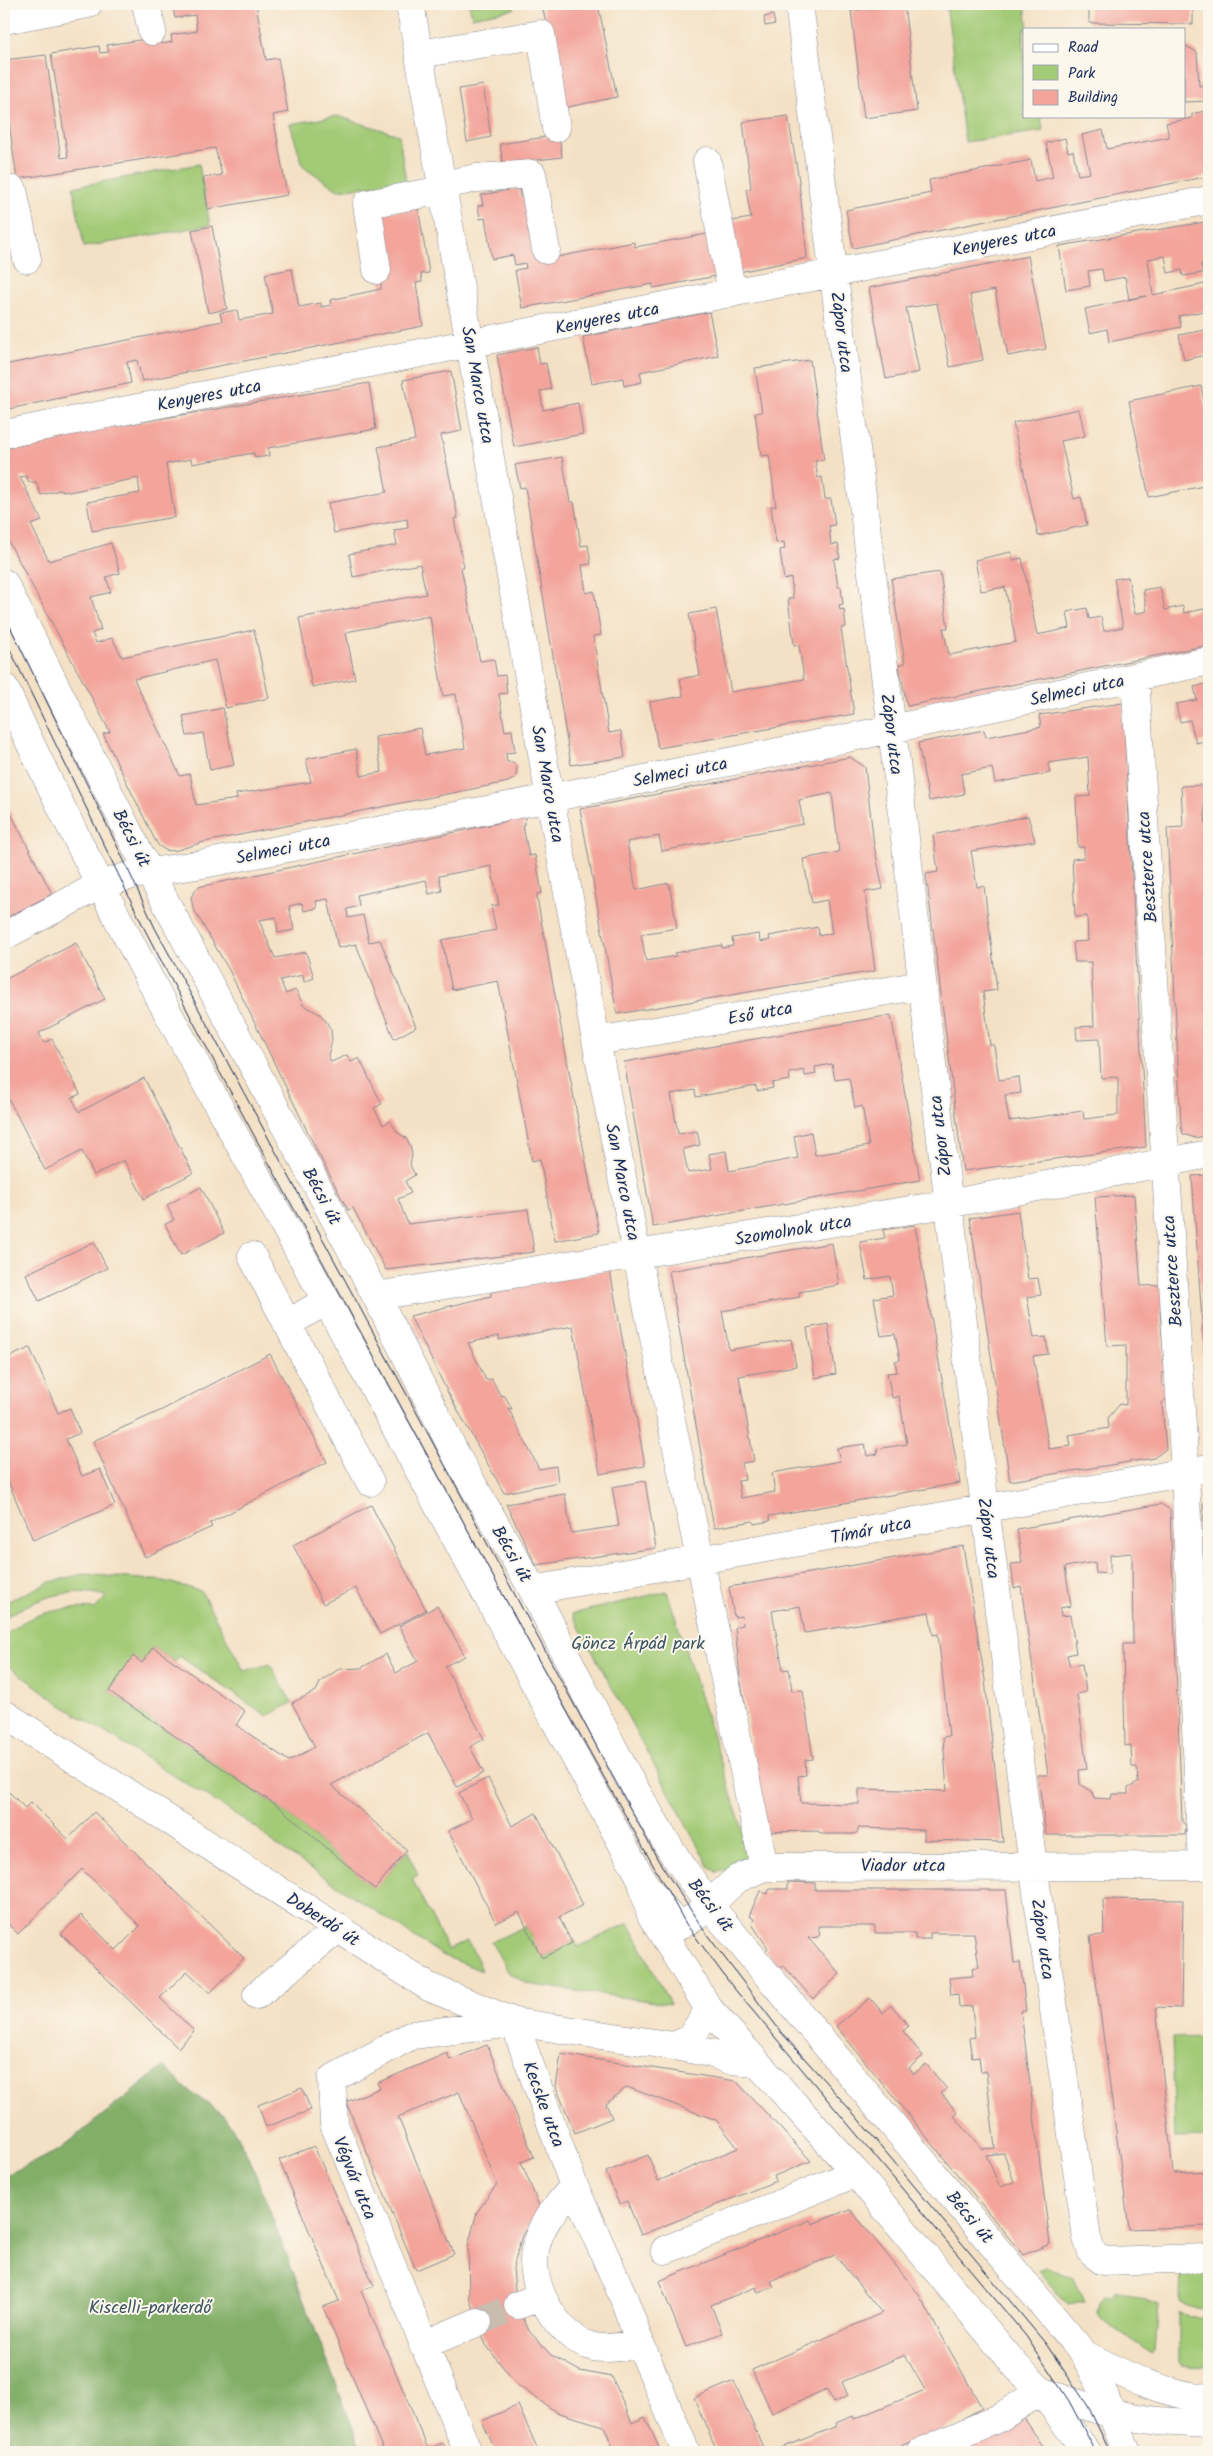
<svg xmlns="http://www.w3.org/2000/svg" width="1213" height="2456" font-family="Kalam,sans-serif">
  <rect width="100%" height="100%" fill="#fbf7ec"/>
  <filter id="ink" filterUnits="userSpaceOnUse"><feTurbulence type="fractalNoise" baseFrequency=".02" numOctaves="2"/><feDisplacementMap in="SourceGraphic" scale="10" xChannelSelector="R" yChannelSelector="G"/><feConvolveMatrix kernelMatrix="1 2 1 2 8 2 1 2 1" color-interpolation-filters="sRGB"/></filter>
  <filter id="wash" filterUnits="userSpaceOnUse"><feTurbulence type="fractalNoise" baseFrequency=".0096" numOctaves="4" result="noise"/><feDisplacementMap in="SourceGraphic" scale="20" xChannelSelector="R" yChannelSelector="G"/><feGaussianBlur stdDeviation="1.12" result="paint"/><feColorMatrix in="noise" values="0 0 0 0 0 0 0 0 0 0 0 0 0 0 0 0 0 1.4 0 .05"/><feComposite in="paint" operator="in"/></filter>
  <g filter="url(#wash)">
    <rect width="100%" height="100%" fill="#f4e1c5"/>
    <!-- green -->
    <path fill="#a3ca76" stroke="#5f7c6a" d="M469,4h44l1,5 -42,8z
      M946,4h79l3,25h-4v87h17l2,15 -78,11z
      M337,116l62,19 7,47 -68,8 -35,-24 -13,-42z
      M199,164l11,61 -126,22 -11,-60z
      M83,1574l81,7 37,10 43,80 26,-7 22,39 -25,13 -88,-60 -4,6 -22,-15 -11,16 -9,-6 -24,34 170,116 95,81 34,-37 10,24 -6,4 36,71 19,-9 10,17 5,13 -40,-16 -169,-112 -16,-15 -191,-120 -62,-45v-26c22,-24 60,-31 91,-28l12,-13c-38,-10 -70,2 -103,22v-15l46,-21z
      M667,1591l78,247 8,27 -37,7 -7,-6 -137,-252z
      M629,1923l41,81 -143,-20 -18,-11 -18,-31 35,-16 17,32 32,-18 3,7z
      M1209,2037v100l-34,1 -3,-100z
      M1046,2267l27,11 11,24 -16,3 -29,-35z
      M1202,2267l7,12v33l-29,-10 1,-33z
      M1115,2290l44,15 -4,47 -3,2 -51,-35 -4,-6 2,-12 6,-7 7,1z
      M1179,2312l30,10v46l-28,-4 -2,-3z"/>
    <!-- forest -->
    <path fill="#82ae67" stroke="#4e6e62" d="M164,2066l24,24 38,27 25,45 111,290h-350l-8,-10v-266l55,-26z"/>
    <g id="blocks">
      <!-- building -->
      <path fill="#f3a59c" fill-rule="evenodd" d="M172,4h84l10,56 12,-2 10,54 -15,3 14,80 -79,14 -5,-31 19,-3 -7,-27 -198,31 -13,-92v-27l42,-5 15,103 7,-1 -17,-103 48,-8 1,7 9,-1 -2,-7 52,-8 2,7 11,-2 -1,-7 26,-4 -2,-16 -20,3z
        M542,4h56l19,93 -54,11z
        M827,4h21v4l-21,2z
        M904,4l13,107 -53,7 -13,-107z
        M1089,4h104v20l-104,-1z
        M773,15l2,9 -10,2 -1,-9z
        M1184,45l13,7 2,34 10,-1v16l-25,1z
        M483,85l8,52 -24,5 -8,-53z
        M1209,110v66l-356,72 -7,-38 85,-17 -2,-13 102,-20 4,21 18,-4 -7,-34 19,-5 3,14 5,-1 5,24 12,-2 -8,-38 21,-5 4,19 62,-12 -3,-14 26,-5v-4z
        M788,116l11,65 8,77 -73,15 -8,-51 25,-4 -5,-29 5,-1 -8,-66z
        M559,135l3,22 -59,7 -3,-20z
        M519,188l1,9 7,-1 15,64 92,-18 1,5 78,-14 8,42 -68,13v-4l-131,24 -7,-38 11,-2 -1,-5 -10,2 -2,-10 -21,4 -7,-41 -5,1 -2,-13 5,-1 -2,-10z
        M418,207l11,66 -8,1 1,8 -6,1 7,43 -281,55 -5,-21 -10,2 4,21 -127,27v-45l218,-44 -2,-8 17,-3 2,10 34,-6 -8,-40 27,-5 7,38 22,-4v4l10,-2 -1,-5 51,-11 -3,-75z
        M1205,222l3,24h-4l2,17 -5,1 2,9 -20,3 -1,-6 -14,3 -3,-17 -17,3 5,36 56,-12v27l-30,6 2,11 -72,15 -2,-13 -17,4 -5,-24 61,-13 -17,3 -4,-22 -21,4 -2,-12 -14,2 2,15 -24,4 -7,-44z
        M212,226l15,83 -19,4 -16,-83z
        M1028,256l18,93 -38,7 -13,-66 -25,5 13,65 -33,7 -13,-64 -31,5 13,64 -33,7 -17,-91z
        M709,312l9,44 -78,16 2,10 -18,4 -1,-8 -31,6 -9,-47z
        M1209,329v25l-25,6 -5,-25z
        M537,347l3,17 6,-1 5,26 -11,2 3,19 35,-7 5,31 -69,13 -17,-92z
        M810,360l14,100 -9,1 3,17 4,-1 3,22h6l4,26 -6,1 2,19 7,-1 2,14 -6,1 4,28h3l2,17 -4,1 1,5 4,-1 2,18 -5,1 13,86 -196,34 -8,-46 33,-6 -3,-17 20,-4 -11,-61 27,-5 15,83 73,-13 -5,-34h-5l-6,-46 5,-1 -2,-20 -7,2 -4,-30 5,-1 -1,-7 -8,1 -5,-37h5l-7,-51 -8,1 -6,-43 7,-1 -7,-44z
        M451,371l11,60 -21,4 17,83 -4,1 10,48h-3l19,94 14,-2 3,17 8,-1 2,18 -8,1 6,37 7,-1 3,22 -9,1 1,9h6l4,4 -1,11 -8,5 -304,60 -30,9 -9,-1 -7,-5 -4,-7 -51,-104 7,-2 -106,-199v-84l61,-14 304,-52 7,46 -108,19 1,8 -14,2 -1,-5 -62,11 -1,-5 -25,5 9,53 -83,14 -5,-29 53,-9 -2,-15 -69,14 -9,-2 -19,5 -5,-13h-7l-3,-6 -6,1 22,44 -11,4 18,36 62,-18 9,30 -14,4 5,15 -20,5 10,33 -9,3 4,10 16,-5 10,19 132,-27 15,68 -43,10 -11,-48 -81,19 46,97 10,-2 6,31 41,-6 -1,-5 75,-12 -5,-23 50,-10 5,27 21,-4 -7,-35 45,-9 5,27 40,-7 -9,-54 -13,2 -13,-80 -84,16 9,47 -43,8 -13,-69 127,-24 -6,-30 -67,13 -4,-23 48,-9 -3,-15 14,-2 -1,-9 -73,14 -6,-30 59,-11 -9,-45 37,-7 -12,-60z
        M1201,386l8,39v60l-60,12 -20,-96z
        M1079,409l6,27 -24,5 13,58 7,-2 6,28 -49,11 -25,-113z
        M562,457l8,45h4l7,44 7,-1 3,19 -9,1 4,28 8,-2 7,44 -8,1 16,97 12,-2 4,26 -54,8 -46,-278 -5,1 -5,-23z
        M1011,552l2,8 9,-2 15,77 33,-7 -3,-16 20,-4 2,11 12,-2 3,14 19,-4 -9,-48 14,-2 7,37 12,-3 -4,-21 17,-3 5,23 18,-4 1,7 25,-5v37l-302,61 -8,-41 6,-2 -14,-84 49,-7 8,56h-5l6,27 67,-13 -11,-55 -24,4 -6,-31z
        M1209,683v57l-13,3 -6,-23 -10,2 -4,-18 21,-4 -3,-13z
        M1123,703l23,444 -183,24 -37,-297 12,-2 -5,-37 95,-19 7,25 -64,10 6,36 7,-1 13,104 -14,2 7,53h4l5,35 20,-3 2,16 -16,2 4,26 74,-10 1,8 34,-4v-38l-17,1 -2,-39 -22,1 -1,-13 18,-1 -3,-64h-16l-2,-20 15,-1 -1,-25 -12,1 -3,-58 12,-1v-11h-6l-2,-50 14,-1 -2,-39 -40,6 2,10 -55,10 -3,-15 -31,6 3,20 -35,7 -11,-58 66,-13 2,7 55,-10 -2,-12z
        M223,708l11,57 -24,5 -7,-37 -16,3 -4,-20z
        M850,757l15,10 9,78 9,44 -18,3 10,79 -258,43 -37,-205zM832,793l7,59 -36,7 9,44 15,-3 5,33 -13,3 -1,-9 -49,9 1,4 -10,2 -1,-8 -27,4 1,8 -11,2v-3l-47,8 1,3 -30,5 -5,-27 36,-6 -8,-45 -33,7 -9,-48 32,-6 3,15 141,-27 -4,-24z
        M1203,785l3,42 3,-1v309l-14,3 -12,-4 -2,-7 -14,-299 16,-1 -2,-41z
        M4,800l48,94 -48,25 1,-25z
        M522,811l4,6 -3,9 6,30 6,-1 7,38 -5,1v4l62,335 -44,8 -15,-82 -8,2 -34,-180 -46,9 -10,-50 54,-10 -5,-24 8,-1 -8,-39 -52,10 3,15 -13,3 -3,-14 -69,15 2,11 -12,3 1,9 15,-3 6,27 11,-2 36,87 -22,12 -38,-95 -18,4 -10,-49 -12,2 1,7 -13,3 -2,-8 -13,3 5,24 -16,3 -2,-16 -17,3 16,38 31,-6 8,26 -10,4 -1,-7 -23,5 6,14 10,-4 7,15 17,9 6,7 5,9 1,11 -4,14 3,7 16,-7 4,7 8,-4 23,46 -8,4 9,17 7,-4 8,12 7,4 5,8 2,10 -2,10 5,10 -10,6 6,12 -13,6 10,25 120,-15 6,43 -148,18 -33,-62 -5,2 -32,-61 -87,-179 -36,-62 -2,-11 7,-10 310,-66v-6z
        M76,943l29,56 -66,34 5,10 8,-4 28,55 -8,4 7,14 65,-34 49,95 -49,26 -20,-39 -30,15 -12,-24 -37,19 -41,-80v-110z
        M891,1015l29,165 -267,47 -29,-165zM832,1064l3,16 14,-2 6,30 7,-2 7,40 -54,9 -4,-23 -17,4 4,22 -69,13 -3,-20 -17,3 3,15 -24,4 -5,-24 17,-4 -3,-14 -19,3 -7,-40 24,-4 1,7 60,-11 1,5 16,-3 -1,-5 18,-3 -1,-7 15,-3 1,6 11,-2 -1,-7z
        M1209,1175v233h-1l-16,-232z
        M201,1187l23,46 -43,22 -16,-31 9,-4 -7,-15z
        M1134,1195l7,91 23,-1 1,24 -5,1 5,63h-3v11l6,6 -1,8 -5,5 4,46 -12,9 -144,23 -40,-263 48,-7 10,68 10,-1 3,17 -14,2 7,41 12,-1 2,17 -15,2 16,93 22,-3 -2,-11 40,-7 -1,-10 12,-14 6,1v-60l-19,1 -12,-149z
        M915,1225l45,258 -191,33 1,5 -16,3 -1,-3 -39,7 -45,-257 163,-28 7,42 -40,7 1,5 -78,14 7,39 62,-11 5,27 -57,10 15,85 -12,2 3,17 -7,1 3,17 34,-6 -3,-19 68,-12 -3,-13 28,-4 2,12 11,-2 -1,-5 30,-5 -8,-48 -7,2 -5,-25 10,-1 -2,-11 5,-1 -5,-26 -14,2 -7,-38 19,-3 -3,-19 -23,4 -7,-38 25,-4 -2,-8z
        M94,1242l13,26 -68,33 -13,-27z
        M610,1270l35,196 -45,8 -27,-148 -74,14v-4l-31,7 18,37 6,-1 8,16 5,1 7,13 -4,-1 31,61 17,-3 2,16 -54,11 -57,-102 -37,-75 81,-20v-4z
        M828,1324l8,50 -21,4 -8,-50z
        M30,1348l28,65 12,-5 10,25 -14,6 16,37 18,-7 15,36 -82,35 -29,-68v-113z
        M270,1354l57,108 -117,61 2,4 -67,30 -52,-116 67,-30z
        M645,1481l11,67 -120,17 -30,-61 59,-10 6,39 48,-7 -7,-39z
        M1209,1496v154l-2,1 -4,-146 2,-5z
        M1161,1504l9,6 12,311 4,5 -1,9h-139l-8,-60h10l-27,-189 -7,2 -3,-24 11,-1 -5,-34zM1132,1553l1,91h-10l2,102 6,-1 1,22h5l1,16 -10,5v6h-16l-1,5 -17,-1 -2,-6 -12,-8 -1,-14 8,-1 -10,-75 9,-2 -4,-28 -12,2 -3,-11 9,-2 -6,-38 -9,1 -1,-8 11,-2 -6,-39 30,-5 1,11 14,1v-19z
        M371,1505l55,105 -46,24 -24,-46 -33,16 -30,-59z
        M963,1546l22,134 18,162 -79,-2v-10l-66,-2v4l-4,2h-33l-3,-3 -52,1 -26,-155 -5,-50 8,-2 -1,-9 -8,1 -5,-30zM800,1606l5,27 124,-21 4,23 5,-1 11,102 -6,1 4,54 -88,-2v15l-58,-1 -3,-27 8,-1 -1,-15 8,-1 -10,-69 -11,1 -3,-22 -6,1 -11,-59z
        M437,1606l28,50 -20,10 39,73 -14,8 14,26 -27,14 -29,-54 -97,52 76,65 -32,39 -96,-82 -170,-116 24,-35 9,7 11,-16 92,64 -9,14 53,36 26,-14 -23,-44 24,-12 5,-10 18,-12 22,-1 25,-14 10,19 22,-12 -19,-35z
        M488,1778l24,48 24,-13 47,92 -24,12 13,26 -30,15 -23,-46 -23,11 -48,-92 24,-12 -13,-26z
        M4,1787l21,21 6,-6 37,37 26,-27 150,146 -34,35 -23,-22 -27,27 34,33 -16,17 -117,-114 20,-19 35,35 24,-24 -58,-57 -64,65 -14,-14z
        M788,1882l27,1v7h191l8,73 6,-1 6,49h-5l29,233 -27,11 -187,-229 34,-28 13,15 8,-8 18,21 -6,5 20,25 -14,12 5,6 12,-10 21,25 -6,4 16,19 -4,3 29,34 13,-1 -9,-77 -5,1 -2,-15 -7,1 -3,-20 6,-1 -3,-31 -13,1 -1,-13 -7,1 -2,-17 24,-2 -1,-8 7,-1 -5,-34h-44v6h-15v-6h-40v-7h-57l2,8 -2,3 -10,1 32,36 -27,25 -30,-34 -3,3 -15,-17 3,-3 -16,-24 2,-5 -5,-3 11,-25 7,3 3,-5h18zM1004,2153l10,29 -14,5 -14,-32z
        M1103,1899l80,1 -2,108 -25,-1 17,166 36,-2v55l-80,3 -39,-293 14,-1z
        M487,2045l47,112 -13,5 19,46 -18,27 -9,33 3,33 13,30 22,24 29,16 32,6 20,46 13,-6 16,35h-46l-11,-26 -48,-14 -40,-28 -30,-39 -17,-47 -1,-52 9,-34 20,-28 -38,-92 -61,25 56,137 -38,16 -70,-168 34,-14 -3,-5 70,-30 3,7z
        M561,2054l175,27 75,80 -37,15 2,5 -135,54 -14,-34 -8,3 -13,-32 42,-17 10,26 80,-33 -22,-28 -89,-33 -21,17 6,14 -37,15 -19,-46z
        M302,2088l9,22 -45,17 -8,-22z
        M314,2146l60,140 -13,5 67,158 15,-6 4,9h-63l-61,-145 16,-6 -60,-141z
        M850,2209l68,84 64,115 -36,20 -60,24h-115l66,-26 -1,-3 17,-7 1,3 71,-29 -20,-35 -63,27 6,14 -15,7 -6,-14 -55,24 -20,-43 130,-57 -47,-58 -64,26 3,6 -16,6 -2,-6 -45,18 11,28 -36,14 -27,-66 151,-61 2,4z
        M734,2381l31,71h-48l-23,-54z
        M518,2405l21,47h-43l-14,-31z
        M1022,2415l25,37h-99z"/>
    </g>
  </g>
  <g filter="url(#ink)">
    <use href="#blocks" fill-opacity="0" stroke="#888892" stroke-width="1"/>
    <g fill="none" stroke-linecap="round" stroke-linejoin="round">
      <!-- minor-tunnel -->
      <path stroke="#c9bdb0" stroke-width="28" stroke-dasharray="28 14" stroke-linecap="butt" d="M478,2322l40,-17"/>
      <!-- minor casing -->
      <g stroke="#888892" stroke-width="29">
        <path id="minor" d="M146,4l6,27
          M410,4l140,794 87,458 127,611
          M799,4l93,725 93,778 48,358 54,373 5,15 11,8 106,-3
          M4,20l84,-16
          M419,54l122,-20 15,94
          M707,161l25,132
          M443,185l34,-7 55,-4 14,76
          M13,190l14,69
          M377,270l-10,-66 76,-14
          M4,434l1205,-234
          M1135,677l50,796 17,393
          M4,936l96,-51 32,-10 71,-11 347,-66 342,-69 317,-68
          M597,1041l325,-56
          M252,1256l118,226
          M376,1296l572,-92 261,-50
          M287,1324l39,-23
          M533,1590l676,-122
          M4,1714l425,273 85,35 160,24 37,7 19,7 26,2
          M643,1882l21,28 15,16 16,-9 42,-38 27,-12 445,-1
          M257,1995l82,-67
          M514,2022l60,164 49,110 17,47 46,109
          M674,2046l16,-7 19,-30
          M574,2186c-17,20 -34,37 -39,64 -7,35 23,89 59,97 15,3 32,-1 46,-4
          M665,2250l191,-77
          M518,2305l24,-9
          M423,2345l55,-23
          M1084,2354l15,28 28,70
          M468,2452l-134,-328 -2,-45 80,-44 101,-12
          M921,2452l78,-34 42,-27 46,61"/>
      </g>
      <!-- major casing -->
      <g stroke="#888892" stroke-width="29">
        <path id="major" d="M4,583l131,262 241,451 82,163 75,131 96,189 43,73 37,53 375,449c40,21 79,41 125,44
          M4,687c96,210 210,411 322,613 106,192 209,386 315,578l10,37 58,94 147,164 160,193 25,25 28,10 44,13 44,7 52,3"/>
      </g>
      <!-- minor -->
      <use href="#minor" stroke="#fff" stroke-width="28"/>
      <!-- major -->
      <use href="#major" stroke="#fff" stroke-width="28"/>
      <!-- tram -->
      <path stroke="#1b2f5e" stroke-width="1" d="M4,614l116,238 35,76 503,932 47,72 76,100 73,82 192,230 42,62 22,46
        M4,637l142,295 71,135 317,585 152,272 46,62 294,350 43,65 27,51"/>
    </g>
  </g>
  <g text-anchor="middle" stroke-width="4" stroke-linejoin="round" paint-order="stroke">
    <!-- street labels -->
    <g font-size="18" fill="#1b2f5e" stroke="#fbf7ec">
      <text transform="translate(1004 240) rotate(-11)" y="6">Kenyeres utca</text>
      <text transform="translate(607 318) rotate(-11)" y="6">Kenyeres utca</text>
      <text transform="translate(842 332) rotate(83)" y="6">Zápor utca</text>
      <text transform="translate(478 385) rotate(80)" y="6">San Marco utca</text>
      <text transform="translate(209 395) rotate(-11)" y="6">Kenyeres utca</text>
      <text transform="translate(1077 690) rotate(-12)" y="6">Selmeci utca</text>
      <text transform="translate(892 734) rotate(83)" y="6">Zápor utca</text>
      <text transform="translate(680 772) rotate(-11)" y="6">Selmeci utca</text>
      <text transform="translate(548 784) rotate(80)" y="6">San Marco utca</text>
      <text transform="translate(132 838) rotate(63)" y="6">Bécsi út</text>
      <text transform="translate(283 849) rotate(-11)" y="6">Selmeci utca</text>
      <text transform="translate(1147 867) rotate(-94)" y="6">Beszterce utca</text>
      <text transform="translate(760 1013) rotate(-10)" y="6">Eső utca</text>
      <text transform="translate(940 1136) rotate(-97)" y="6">Zápor utca</text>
      <text transform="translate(623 1182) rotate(79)" y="6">San Marco utca</text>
      <text transform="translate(322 1196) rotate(62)" y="6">Bécsi út</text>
      <text transform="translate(793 1230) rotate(-9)" y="6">Szomolnok utca</text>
      <text transform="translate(1172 1271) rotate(-94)" y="6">Beszterce utca</text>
      <text transform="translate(871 1530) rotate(-11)" y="6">Tímár utca</text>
      <text transform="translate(989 1538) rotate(83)" y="6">Zápor utca</text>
      <text transform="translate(512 1554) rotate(60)" y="6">Bécsi út</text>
      <text x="903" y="1871">Viador utca</text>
      <text transform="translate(711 1905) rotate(52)" y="6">Bécsi út</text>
      <text transform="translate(323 1919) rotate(33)" y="6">Doberdó út</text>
      <text transform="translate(1043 1939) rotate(82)" y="6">Zápor utca</text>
      <text transform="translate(544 2104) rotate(70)" y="6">Kecske utca</text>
      <text transform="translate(355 2178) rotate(68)" y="6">Végvár utca</text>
      <text transform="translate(970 2217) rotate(50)" y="6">Bécsi út</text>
    </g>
    <!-- park labels -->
    <g font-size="18" fill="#3d5664" stroke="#fbf7ec">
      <text x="638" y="1649">Göncz Árpád park</text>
      <text x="150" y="2313">Kiscelli-parkerdő</text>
    </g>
  </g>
  <!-- margin -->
  <rect width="1213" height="2456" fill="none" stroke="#fbf7ec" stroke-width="20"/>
  <!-- legend -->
  <rect x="1023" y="28" width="162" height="90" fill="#fbf7ec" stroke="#a1a7b3"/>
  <rect x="1033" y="44" width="25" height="8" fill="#ffffff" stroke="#a1a7b3"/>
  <text x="1068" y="52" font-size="15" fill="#1b2f5e">Road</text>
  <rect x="1033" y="65" width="25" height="15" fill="#a3ca76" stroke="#a1a7b3"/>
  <text x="1068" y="78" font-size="15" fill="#1b2f5e">Park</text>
  <rect x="1033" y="90" width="25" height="15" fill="#f3a59c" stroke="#a1a7b3"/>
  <text x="1068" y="102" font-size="15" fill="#1b2f5e">Building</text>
</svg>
